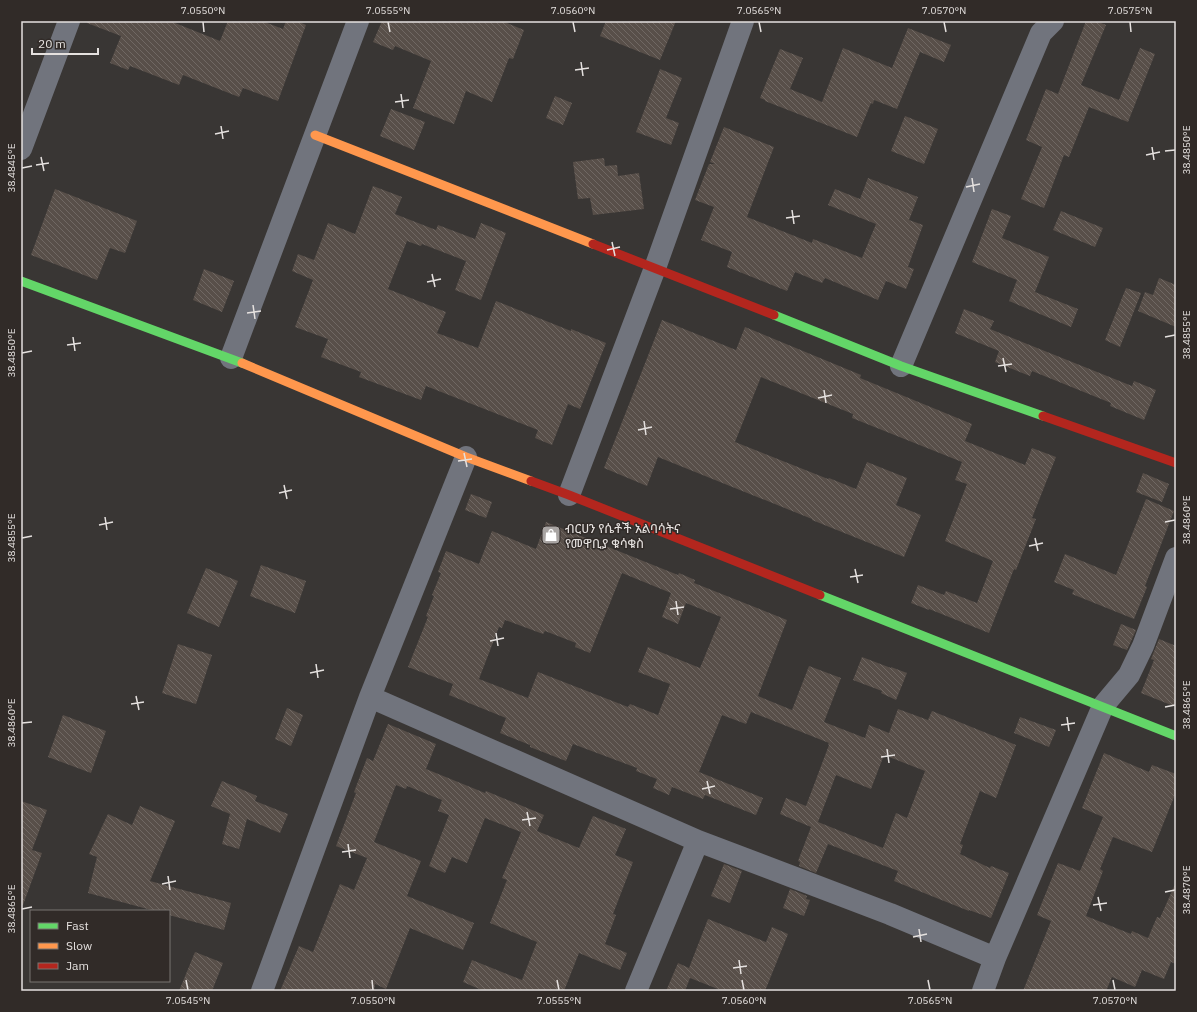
<svg xmlns="http://www.w3.org/2000/svg" width="1197" height="1012" font-family="'IBM Plex Sans','Noto Sans Ethiopic',sans-serif">
  <defs>
    <pattern id="building-back-hatch" width="6" height="6" patternUnits="userSpaceOnUse"><rect width="6" height="6" fill="#584f49"/><path d="M-1 5l2 2M0 0l6 6M5-1l2 2" fill="none" stroke="#706863"/></pattern>
  </defs>
  <rect width="100%" height="100%" fill="#393634"/>
  <!-- building -->
  <path fill="url(#building-back-hatch)" fill-rule="evenodd" d="M87,21h83l50,20 8,-20h34l21,8 3,-8h11l9,4 -28,76 -35,-13 -4,9 -56,-22 -4,10 -49,-19 -2,4 -18,-7 11,-27 -34,-13z
    M382,21h120l22,9 -11,29 -4,-1 -17,44 -26,-11 -12,33 -41,-16 18,-47 -36,-15 -2,4 -20,-8z
    M606,21h70l-16,39 -60,-24z
    M1086,21h10l10,4 -25,60 38,15 21,-52 15,6 -27,68 -39,-15 -20,50 -5,-2 -20,53 -23,-9 21,-52 -16,-7 20,-51 12,5z
    M908,28l43,17 -7,17 -24,-10 -23,57 -23,-9 -1,4 -2,-1 -14,34 -92,-36v-1l-5,-2 20,-49 23,9 -13,31 32,13 21,-54 49,20z
    M660,69l22,9 -16,40 13,5 -8,22 -35,-13z
    M555,96l17,7 -9,22 -17,-7z
    M391,109l34,13 -11,28 -34,-14z
    M905,116l33,13 -14,35 -33,-13z
    M724,127l50,20 -27,70 65,26 1,-4 49,19 14,-34 -48,-19 7,-16 25,10 8,-21 50,19 -9,23 14,5 -15,42 6,2 -8,20 -20,-8 -8,19 -53,-22 -3,5 -27,-11 -8,19 -60,-24 5,-15 -31,-12 13,-33 -19,-7 14,-36h6l-5,-2z
    M604,158l1,8 12,-1 1,11 21,-3 5,36 -51,6 -3,-17 -12,1 -5,-37z
    M373,186l29,11 -7,17 41,16 2,-5 37,14 6,-16 25,10 -25,67 -26,-10 11,-29 -44,-17 -1,2 -14,-5 -19,48 58,23 -9,21 41,15 18,-47 75,30v-2l35,14 -26,66 -12,-5 -16,41 -17,-7 3,-8 -112,-44 -5,14 -62,-23 2,-5 -40,-15 7,-18 -33,-12 18,-47 -21,-9 6,-17 16,6 14,-37 27,11z
    M55,189l82,32 -12,32 -15,-5 -13,32 -66,-25z
    M992,209l19,7 -9,22 47,19 -14,35 43,17 -7,18 -62,-26 8,-21 -45,-18z
    M1061,211l42,17 -8,19 -42,-17z
    M204,269l30,12 -12,31 -29,-12z
    M1159,278l17,7v42l-38,-16 7,-19 8,3z
    M1126,288l15,5 -21,54 -15,-7z
    M964,309l30,12 -4,8 142,57 2,-5 22,9 -12,30 -34,-14 1,-3 -79,-32 -2,5 -35,-14 4,-11 -44,-18z
    M662,320l74,30 9,-23 116,48 -1,3 112,46 -7,17 60,24 7,-17 24,9 -24,61 4,1 -20,51 -2,-1 -25,64 -60,-24v1l-18,-7 7,-18 26,10 2,-4 31,12 16,-42 -48,-20 22,-57 -12,-4 7,-18 -110,-44 1,-4 -92,-37 -26,65 93,37 1,-1 27,11 11,-27 40,16 -11,27 25,10 -17,42 -92,-37v-1l-154,-62 -11,29 -43,-18z
    M1143,473l26,11 -7,18 -26,-10z
    M471,494l21,8 -6,16 -21,-8z
    M1146,499l28,12 -29,75 2,1 -13,32 -62,-25 2,-4 -20,-8 11,-28 51,21z
    M546,522l132,53 1,-2 16,7 -1,3 93,37 -29,76 34,14 17,-44 32,12 -17,44 41,16 4,-13 20,8 9,-24 30,11 4,-9 84,34 -20,53 -16,-7 -20,53 3,1 -3,9 30,14 1,-2 18,7 -18,45 -22,-8v1l-75,-30 4,-10 -70,-27 -12,29 -17,-7 1,-4 -2,-1 13,-34 -31,-13 6,-16 20,8 23,-61 -1,-1 1,-1 -78,-31 -5,12 -24,-9 -23,57 64,26 -7,17 -51,-20 -2,4 -31,-12 -3,8 -16,-7 4,-9 -21,-8 1,-3 -64,-24 -7,17 -36,-14v-2l-30,-12 6,-15 -57,-23 4,-11 -45,-17 20,-50 -2,-1 8,-20 -2,-1 9,-22 -3,-1 8,-21 33,13 13,-33 44,18zM622,573l49,20 -9,24 16,7 8,-21 35,14 -21,51 -52,-21 -10,25 32,12 -12,31 -28,-11 -2,3 -90,-35 -10,26 -49,-19 20,-52 3,1 3,-8 38,14 2,-3 31,12 -1,4 15,6zM884,755l41,16 -18,47 -11,-5 -13,35 -65,-26 18,-47 35,14z
    M261,565l45,16 -11,32 -45,-17z
    M206,568l32,13 -19,46 -32,-14z
    M1121,624l15,6 -9,20 -14,-5z
    M1159,639l17,7v61l-35,-14 13,-33 -3,-1z
    M178,644l34,11 -16,49 -34,-11z
    M862,657l29,11v-1l16,6 -11,27 -15,-7 1,-2 -29,-11z
    M287,708l16,7 -12,31 -16,-7z
    M63,715l43,16 -15,42 -43,-16z
    M1020,717l36,13 -7,17 -35,-14z
    M388,724l48,20 -10,25 59,24 1,-2 58,24 -7,16 42,17 14,-32 33,13 -11,26 18,7 -20,52 3,1 -11,29 22,9 -7,17 -41,-17 -15,38h-80l-21,-9 9,-22 50,20 15,-38 -47,-19 17,-43 -5,-2 19,-46 -36,-14 -18,45 -15,-6 -7,16 -16,-7 20,-51 -11,-4 4,-11 -35,-14 -1,3 -10,-4 -22,57 47,19 -14,35 67,27 -11,27 -53,-22 -24,61 -11,-5 -1,7h-94l19,-45 14,6 27,-68 14,6 13,-32 -31,-12 20,-53 -2,-1 13,-34 6,3z
    M1104,753l45,19 3,-7 24,9v18l-24,60 -39,-15 -13,32 3,2 -17,45 45,18 1,-3 16,7 9,-21 3,1 16,-36v82l-5,-2 -7,17 -22,-9 -7,17 -23,-10 -6,14h-83l28,-70 -14,-6 21,-52 22,8 23,-54 -21,-9z
    M222,781l35,15 -2,5 33,13 -8,19 -33,-14 -8,30 -17,-5 8,-30 -19,-8z
    M21,801l26,9 -15,40 10,3 -19,52 -2,-1z
    M140,806l35,15 -25,60 81,22 -7,27 -55,-15v-4h-14l-67,-18 9,-36 -8,-3 19,-40 24,11z
    M724,864l18,7 -12,32 -19,-7z
    M790,889l17,7 -1,3 4,1 -6,16 -21,-8z
    M708,919l58,23 6,-15 16,7 -23,57h-42l-33,-13 -5,13h-19l12,-28 11,5z
    M195,952l28,11 -11,28h-33z"/>
  <g fill="none" stroke-linecap="round" stroke-linejoin="round">
    <!-- street -->
    <path stroke="#71747d" stroke-width="22" d="M21,149l48,-128
      M231,358l127,-337
      M901,366l140,-333 12,-12
      M569,495l86,-227 88,-247
      M370,697l328,144 192,73 105,44
      M262,991l108,-294 96,-240
      M636,991l62,-150
      M983,991l12,-33 108,-252 26,-31 14,-29 33,-88"/>
    <!-- fast -->
    <path stroke="#63d668" stroke-width="9" d="M21,281l221,82
      M774,315l127,51 142,50
      M820,595l356,141"/>
    <!-- slow -->
    <path stroke="#ff974d" stroke-width="9" d="M315,135l278,109
      M242,363l224,94 65,24"/>
    <!-- jam -->
    <path stroke="#b3261e" stroke-width="9" d="M593,244l181,71
      M1043,416l133,47
      M531,481l38,14 251,100"/>
  </g>
  <!-- ticks -->
  <path fill="none" stroke="#e5e1df" stroke-width="1.5" d="M203,22l1,10M388,22l2,10M573,22l2,10M759,22l2,10M944,22l2,10M1130,22l1,10M581,62l2,14M575,70l14,-2M401,94l2,14M395,102l14,-2M221,126l2,13M215,134l14,-3M1152,147l2,13M1165,151l10,-1M1146,155l14,-3M41,157l3,14M36,165l13,-2M22,168l10,-2M972,178l2,14M966,187l14,-3M792,210l2,14M786,218l14,-2M612,242l3,14M607,250l13,-3M432,274l3,13M427,282l14,-3M253,305l2,14M247,313l14,-2M73,337l2,14M1165,337l10,-2M67,345l14,-2M22,353l10,-2M1003,358l3,14M998,366l14,-2M824,390l2,13M818,398l14,-3M644,421l2,14M638,430l14,-3M464,453l3,14M458,461l14,-2M284,485l3,14M279,493l13,-3M105,517l2,13M1165,522l10,-2M99,525l14,-3M22,538l10,-2M1035,538l3,13M1029,546l14,-3M855,569l3,14M850,577l13,-2M676,601l2,14M670,609l14,-2M496,633l2,13M490,641l14,-3M316,664l2,14M310,673l14,-3M136,696l3,14M131,704l13,-2M1165,707l10,-2M1067,717l2,14M22,723l10,-1M1061,725l14,-2M887,749l2,14M881,757l14,-2M707,781l3,13M702,789l13,-3M527,812l3,14M522,820l14,-2M348,844l2,14M342,852l14,-2M168,876l2,14M162,884l14,-3M1165,892l10,-2M1098,897l3,14M1093,905l14,-2M22,909l10,-2M919,929l2,13M913,937l14,-3M739,960l2,14M733,968l14,-2M186,980l2,10M372,980l1,10M557,980l2,10M742,980l2,10M928,980l2,10M1113,980l2,10"/>
  <!-- icons -->
  <defs>
    <g id="shop-square" transform="scale(1)"><rect x="-9" y="-9" width="18" height="18" rx="4" fill="#a9a5a3" stroke="#312b28"/><path d="M-5-2.5h2.3a2.7 3.5 0 0 1 5.4 0H5L5.5 6h-11ZM-1.5-2.5h3a1.5 2.3 0 0 0-3 0Z" fill="#fff"/></g>
  </defs>
  <g fill-rule="evenodd">
    <use href="#shop-square" x="551" y="535"/>
  </g>
  <g text-anchor="middle" stroke-width="3" stroke-linejoin="round" paint-order="stroke">
    <!-- poi labels -->
    <g font-size="13" fill="#e5e1df" stroke="#312b28" text-anchor="start">
      <text x="565" y="533">ብርሀን የሴቶች አልባሳትና<tspan x="565" dy="15">የመዋቢያ ቁሳቁስ</tspan></text>
    </g>
  </g>
  <!-- border -->
  <rect width="1197" height="1012" fill="none" stroke="#312b28" stroke-width="44"/>
  <!-- legend -->
  <rect x="30" y="910" width="140" height="72" fill="#312b28" stroke="#797471"/>
  <rect x="38" y="923" width="20" height="6" fill="#63d668" stroke="#797471"/>
  <text x="66" y="930" font-size="12" fill="#e5e1df">Fast</text>
  <rect x="38" y="943" width="20" height="6" fill="#ff974d" stroke="#797471"/>
  <text x="66" y="950" font-size="12" fill="#e5e1df">Slow</text>
  <rect x="38" y="963" width="20" height="6" fill="#b3261e" stroke="#797471"/>
  <text x="66" y="970" font-size="12" fill="#e5e1df">Jam</text>
  <!-- scale -->
  <path d="M32 48v6h66v-6" fill="none" stroke="#e5e1df" stroke-width="2"/>
  <text x="38" y="48" font-size="12" fill="#e5e1df" stroke="#312b28" stroke-width="3" paint-order="stroke">20 m</text>
  <rect x="22" y="22" width="1153" height="968" fill="none" stroke="#e5e1df" stroke-width="1.5"/>
  <g font-size="10" text-anchor="middle" fill="#e5e1df">
    <text x="203" y="14">7.0550°N</text>
    <text x="388" y="14">7.0555°N</text>
    <text x="573" y="14">7.0560°N</text>
    <text x="759" y="14">7.0565°N</text>
    <text x="944" y="14">7.0570°N</text>
    <text x="1130" y="14">7.0575°N</text>
    <text transform="translate(1186 150) rotate(-90)" y="4">38.4850°E</text>
    <text transform="translate(11 168) rotate(-90)" y="4">38.4845°E</text>
    <text transform="translate(1186 335) rotate(-90)" y="4">38.4855°E</text>
    <text transform="translate(11 353) rotate(-90)" y="4">38.4850°E</text>
    <text transform="translate(1186 520) rotate(-90)" y="4">38.4860°E</text>
    <text transform="translate(11 538) rotate(-90)" y="4">38.4855°E</text>
    <text transform="translate(1186 705) rotate(-90)" y="4">38.4865°E</text>
    <text transform="translate(11 723) rotate(-90)" y="4">38.4860°E</text>
    <text transform="translate(1186 890) rotate(-90)" y="4">38.4870°E</text>
    <text transform="translate(11 909) rotate(-90)" y="4">38.4865°E</text>
    <text x="188" y="1004">7.0545°N</text>
    <text x="373" y="1004">7.0550°N</text>
    <text x="559" y="1004">7.0555°N</text>
    <text x="744" y="1004">7.0560°N</text>
    <text x="930" y="1004">7.0565°N</text>
    <text x="1115" y="1004">7.0570°N</text>
  </g>
</svg>
